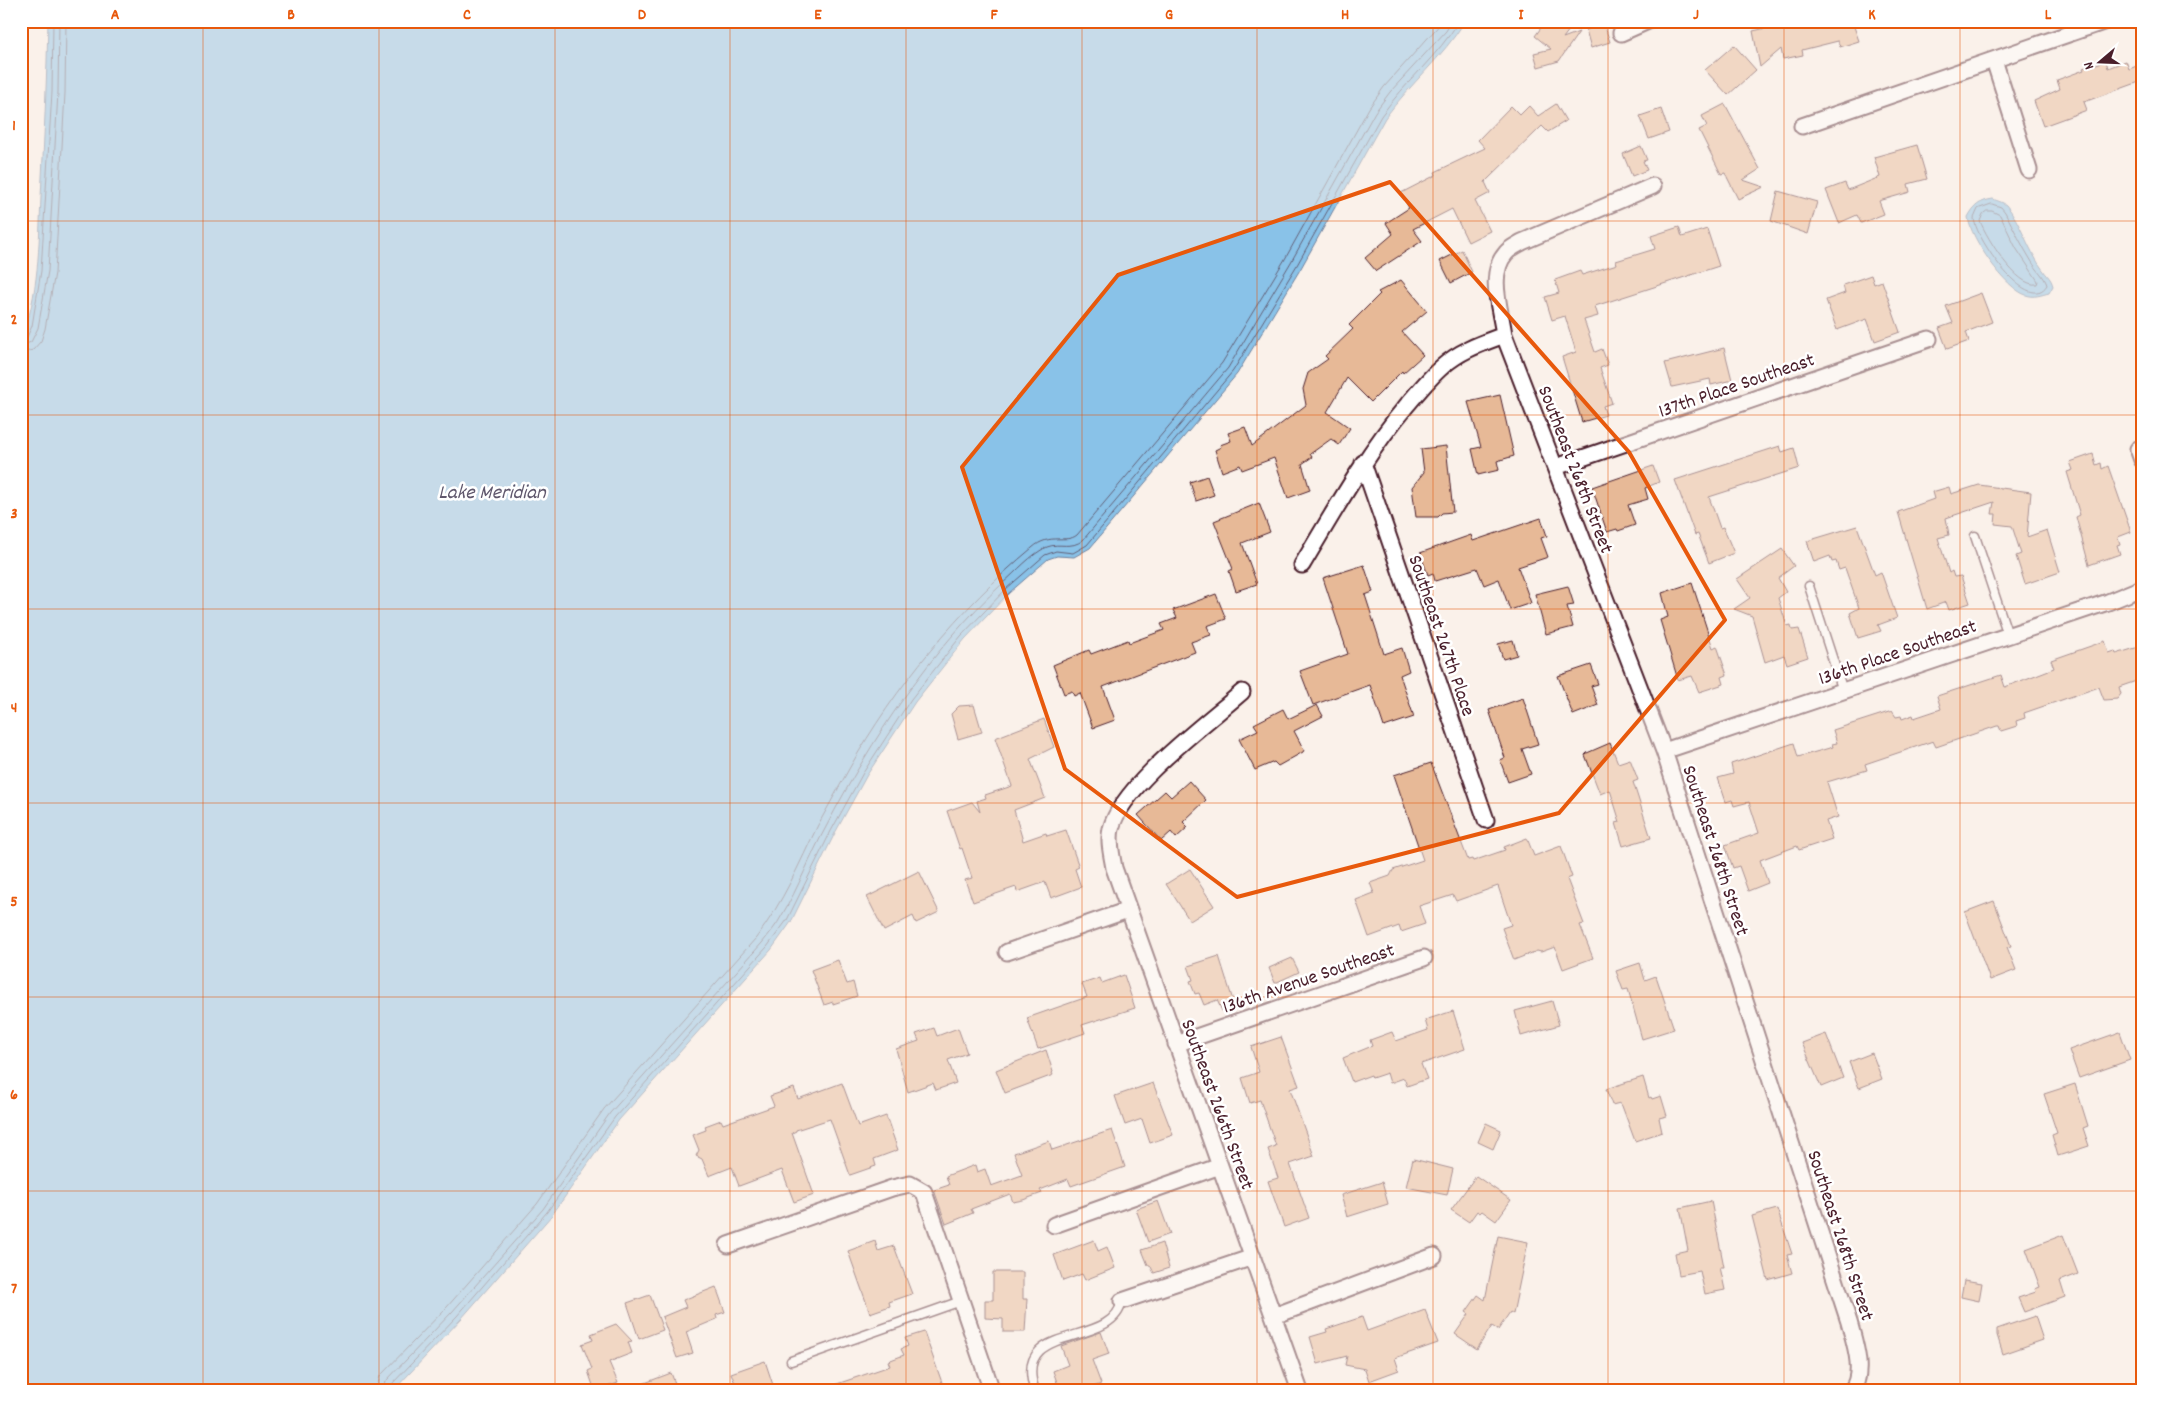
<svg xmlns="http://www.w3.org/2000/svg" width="2163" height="1412" font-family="Dekko,sans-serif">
  <rect width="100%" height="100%" fill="#faf1ea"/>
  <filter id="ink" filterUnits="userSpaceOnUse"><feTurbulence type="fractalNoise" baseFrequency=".02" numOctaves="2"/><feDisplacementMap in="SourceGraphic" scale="10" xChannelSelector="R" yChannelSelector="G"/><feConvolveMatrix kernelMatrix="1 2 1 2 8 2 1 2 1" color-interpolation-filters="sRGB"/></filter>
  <g filter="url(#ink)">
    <!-- water -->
    <path fill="#89c2e8" stroke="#70819c" d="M48,21h1417c-22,36 -55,63 -80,97l-84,150 -64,106 -147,174 -16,9 -17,-1 -9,3 -39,34 -44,46 -50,63 -48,73 -32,58 -44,89 -20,28 -152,170 -67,95 -91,104 -68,72h-372v-1051c18,-44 18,-96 20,-143 3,-59 6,-117 7,-176z
      M1993,199c4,2 10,3 13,6 13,14 23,47 37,65 4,6 8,8 10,16l-4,7c-8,2 -15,5 -23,2 -20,-6 -56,-57 -58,-78 6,-11 11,-16 25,-18z"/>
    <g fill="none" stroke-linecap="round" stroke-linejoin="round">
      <!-- shore -->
      <path stroke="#636077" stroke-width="1" d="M1992,204l9,3 4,5c9,17 17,34 27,50 4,7 13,15 15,23 -19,31 -73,-49 -73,-67l4,-9z
        M1987,211h5l8,4 16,33 22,33 -1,3c-20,4 -50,-46 -57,-63l3,-7z
        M21,339l6,-2 5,-11 9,-55 11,-179 1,-71
        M21,346l10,-4 7,-14 10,-57 10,-179 1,-71
        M21,353l12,-3 8,-9 4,-12 10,-56 10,-180 1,-72
        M376,1391l4,-15 67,-69 90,-103 67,-95 152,-171c28,-37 42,-72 62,-113 10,-19 21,-37 31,-56 45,-81 112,-162 183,-221 18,-16 34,-4 45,-13l145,-172 63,-104 84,-151 15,-21 59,-66
        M383,1391l3,-10 66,-69 91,-103 67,-96 152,-170c7,-9 15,-18 20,-28 17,-28 28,-59 44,-88 46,-89 104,-176 177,-244 13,-11 28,-29 44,-36 13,-5 24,3 36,-7l145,-172 63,-106 84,-150 15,-20 56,-61 6,-10
        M389,1391l2,-6 66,-69 90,-104 68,-95 152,-170 20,-27 44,-89 32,-58 48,-74 50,-63 45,-47 39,-34 11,-4 17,2 14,-8 146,-174 64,-106 84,-149c24,-34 57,-60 78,-95"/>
    </g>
    <!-- building -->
    <path fill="#e7b997" stroke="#4a1f2b" d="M1546,21h30l-13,17 16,-6 -20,29 -21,6 -4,-14 17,-4 -16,-13z
      M1797,21l1,6 18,-6h36l7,20 -19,6 -2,-6 -36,9 1,5 -20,4 -2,-10 -21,18 -7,-36z
      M1604,24l6,18 -19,6 -5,-18z
      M1734,45l22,25 -28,25 -23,-25z
      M2106,61l2,7 18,-7 3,8 13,-5v17l-58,21 3,8 -44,16 -9,-25 26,-12 -3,-9 27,-10 -1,-2z
      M1556,104l10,17 -18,11 -6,-6 -57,56 5,11 -15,8 15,30 -22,11 -16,-33 -39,20 9,12 -46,30 -11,-13 28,-24 -7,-11 23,-15 -8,-15 35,-18 -1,-3 50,-24 -7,-8 33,-34 9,9 9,-9 9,10z
      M1725,104l35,65 -17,11 21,7 -26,12 -13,-26 -4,1 -22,-44 8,-4 -5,-10z
      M1661,109l8,23 -20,7 -9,-23z
      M1917,145l10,34 -19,5 2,8 -31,9 5,13 -23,9 -4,-8 -18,8 -13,-33 19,-7 3,7 32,-13 -6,-20z
      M1641,146l6,14 -4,1 4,9 -15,6 -9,-22z
      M1778,191l39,11 -9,32 -37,-13z
      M1679,227l3,10 25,-8 12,37 -124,40 3,10 -14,4 11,32 7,-3 6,16 -8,3 12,35 -9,3 3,9 -24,7 -20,-65 14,-5 -11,-36 -13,4 -7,-23 14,-4 -4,-13 25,-9 2,4 35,-11 -1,-3 39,-12 -4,-13z
      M1462,250l10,22 -21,11 -11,-22z
      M1871,275l3,9 8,-3 18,51 -25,9 -8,-22 -30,11 -11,-30 19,-7 -2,-8z
      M1401,280l26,31 -25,21 21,23 -20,18 -1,-2 -31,31 -24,-24 -20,34 23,16 -11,17 -8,-6 -21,15 2,3 -10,7 8,26 -22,8 -14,-40 -32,12 -2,-5 -18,7 -7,-22 6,-3 -1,-2 11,-4 -3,-8 17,-6 7,19 54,-41 -3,-16 5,-16 20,-14 -3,-3 28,-27 -4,-4 31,-31 -2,-2z
      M1981,293l11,29 -26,10 3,9 -22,8 -8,-21 14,-5 -7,-17z
      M1724,348l8,32 -21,5 -1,-6 -38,8 -7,-24z
      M1500,395l14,61 -17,5 2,9 -21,5 -6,-26 9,-2 -13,-45z
      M1446,446l7,66 -11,1 -4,4h-22l-4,-30 12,-15 -3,-23z
      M1780,446l2,6 12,-4 5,20 -90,29 11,31 3,-1 11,26 -25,10 -11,-29 -3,1 -20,-55z
      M2093,454l3,11 5,-2 1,6 6,-3 23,66 -13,5 2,7 -3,1 3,9 -31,11 -13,-48 4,-2 -13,-43 6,-2 -3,-8z
      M1653,466l6,16 -14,6 3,11 -20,6 7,20 -17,6 -1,-2 -10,3 -15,-45z
      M1207,476l7,19 -18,6 -6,-19z
      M1979,485l52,7 -4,45 20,-7 13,42 -35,12 -9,-28 5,-2 -9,-28 -17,-2 1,-10h-4l2,-12 -48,16 3,17 -11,3 11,35 3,-2 2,6 7,-1 9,27 -21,7 -3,-8 -19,7 -29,-97 36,-13 -2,-7 17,-5 2,7z
      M1259,503l11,29 -28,11 15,41 -21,7 -7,-20 4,-2 -19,-48z
      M1541,518l6,18 -6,2 7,19 -30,10 13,36 -21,7 -11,-31 -15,6 -7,-17 -42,13 -2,-8 -5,2 -8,-22 51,-18 2,6z
      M1857,526l18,49 6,-3 16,46 -19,7 3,6 -23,7 -8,-25 9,-5 -14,-40 -6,2 -3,-9 -4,1 -2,-6 -16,6 -7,-21z
      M1782,549l12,17 -16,12 8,14 -8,6 9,28 4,-1 1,5 7,-1 9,28 -21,7 -3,-9 -19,7 -13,-46 -18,-7 16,-11 -13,-19z
      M1364,565l9,27 -8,3 19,59 18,-6 7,23 -9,4 14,42 -30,10 -14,-42 -57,20 -13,-34 48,-17 -25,-76z
      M1692,583l21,65 4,-2 10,29 -5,2 2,7 -25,8 -7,-16 -14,4 -18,-60 8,-3 -6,-24z
      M1568,586l6,19 -7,1 6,21 -27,7 -11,-40z
      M1216,594l10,25 -19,7 4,9 -20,7 4,10 -92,35 12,33 -22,8 -13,-35 -6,3 -2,-5 -8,3 -11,-29 36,-15 2,4 37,-14 1,3 35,-13 -3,-6 16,-6 -4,-8z
      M1513,640l4,15 -14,4 -5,-15z
      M2105,641l4,12 6,-2 1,3 26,-8v33l-23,8 2,7 -4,5 -13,1 -5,-13 -75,26 1,5 -9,3 1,5 -16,5 -2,-5h-2l-61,21 -3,-6 -68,23 2,6 -40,12 11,35 -12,4 6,18 -33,11 -2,-4 -37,14 8,23 -20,8 -9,-25 -6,2 -8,-23 34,-12 -10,-31 -15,4 -2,-6 -6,2 -8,-24 15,-4 -2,-10 63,-21 4,14 35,-10 -1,-3 5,-1 -4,-13 59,-19 4,6 5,-1 1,3 11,-4 1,3 27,-9 -4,-13 64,-21 4,12 49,-19 -3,-8z
      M1591,665l7,19 -7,2 7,19 -25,10 -15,-39z
      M1523,698l15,46 -16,5 9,25 -23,8 -8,-22 5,-2 -16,-48z
      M974,705l8,27 -24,7 -7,-25 8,-8z
      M1317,705l6,11 -29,15 10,19 -1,2 -25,14 -4,-4 -19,8 -16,-31 19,-9 -4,-6 29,-15 5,10z
      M1044,719l10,28 -24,12 15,39 -31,12 9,31 23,-8 1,3 19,-6 13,37 -4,2 6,18 -30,11 -6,-16 -28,10 -1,-5 -43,15 -8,-22 7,-2 -10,-30 -2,1 -13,-38 25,-9 8,10 -3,-11 9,-3 -1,-3 27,-9 -17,-48z
      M1610,743l8,20 12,-4 8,21 -5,2 18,56 -28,8 -7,-23 4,-1 -10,-32 -10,4 -15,-39 2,-2z
      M1431,763l37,97 4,-1 1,2 32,-11 -1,-3 23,-9 7,18 27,-10 11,31 -5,2 17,45 -4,1 13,33 -30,11 -8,-22 -14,5 -4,-1 -23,9 -12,-32 9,-3 -13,-39 -42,15 -3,-6 -34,11 6,18 -24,8 -2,-6 -30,11 -13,-37 18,-7 -4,-10 20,-7 3,-6 30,-10 -29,-85z
      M1189,781l17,19 -23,22 5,5 -12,11 -5,-6 -10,9 -23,-26 27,-24 6,6z
      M1190,869l24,37 -24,15 -24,-37z
      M919,871l20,41 -23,11 -3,-7 -29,15 -17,-34z
      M1994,901l17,45 -4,1 9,23 -26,10 -25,-68z
      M1219,956l16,51 -13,4 -5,-11 -13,5 -5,-12 -4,1 -5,-13 3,-1 -5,-14z
      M1292,958l7,14 -24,11 -6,-15z
      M838,960l9,24 6,-2 4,14 -24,8v-2l-9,3 -13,-35z
      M1640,963l5,17 11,-4 18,53 -32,10 -14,-50 -5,1 -7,-19z
      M1124,975l11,33 -53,17 3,8 -47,16 -11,-31 60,-21 -5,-13 18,-6 2,5z
      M1552,1001l7,24 -38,11 -6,-25z
      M1453,1011l12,38 -44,15 6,15 -20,7 -3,-8 -14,5 -3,-10 -15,5 -1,-3 -19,7 -9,-24 29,-12 -2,-6 22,-8 4,9 32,-11 -3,-10z
      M934,1028l3,8 21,-8 9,25 -19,7 8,23 -20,7 -3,-7 -25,9 -12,-43 23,-8 -3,-7z
      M2120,1032l10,28 -51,18 -10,-28z
      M1826,1034l17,44 -22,9 -19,-44z
      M1281,1037l18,49 -9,3 24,67 -24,8 19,54 -25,9 -16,-46 10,-3 -10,-29 8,-3 -16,-46 -10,3 -8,-25 17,-6 -8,-25z
      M1046,1050l7,22 -1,1 1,2 -48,18 -9,-23z
      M1872,1053l10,26 -23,9 -10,-26z
      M1643,1077l6,21 2,-1 1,2 9,-3 6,20 -8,2 3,14 -27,9 -13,-35 -2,-3 -8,2 -6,-16z
      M842,1083l16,43 28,-10 12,34 -24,9 2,7 -26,9 -20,-56 -34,11v1l-4,2 22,62 -20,7 -12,-32 -43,16 -7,-19 -23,9 -7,-17 -6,-3 3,-6 -6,-15 13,-5 -1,-4 16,-6 2,4 51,-18 -4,-10 24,-8 4,11z
      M1153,1083l20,52 -23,8 -8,-24 -17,6 -10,-29z
      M2075,1084l13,42 -5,2 6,18 -31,10 -6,-21 5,-2 -13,-39z
      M1486,1123l15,7 -8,19 -15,-7z
      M1112,1130l13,37 -54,19 -3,-7 -28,11 2,3 -19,7 -10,2 -3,-8 -39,15 2,4 -27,11 -12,-34 15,-5 -3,-9 29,-11 2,7 8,-3 6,17 31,-11 -8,-22 35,-12 3,9z
      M1413,1159l40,10 -6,26 -41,-8z
      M1476,1176l35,24 -15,21 -14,-10 -2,2 -3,-2 -8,11 -18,-12z
      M1382,1182l6,22 -41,13 -6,-22z
      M1158,1201l12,33 -22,8 -12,-33z
      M1711,1201l13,66h-4l5,23 -20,4 -5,-23 -21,4 -4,-22 13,-3 -8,-42z
      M1777,1209l15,45 -5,1 5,18 -24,7 -16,-64z
      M2063,1235l15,39 -18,7 5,16 -41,15 -6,-14 18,-6 -1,-3 5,-2 -14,-38z
      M1498,1236l30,6 -15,72 -3,-2 -12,18 -6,-4 -15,23 -22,-15 14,-20 -3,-2 12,-17 7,5z
      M1094,1240l4,11 9,-4 8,21 -30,12 -3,-6 -19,7 -9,-26z
      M875,1241l3,10 16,-5 18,48 -23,8 1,4 -20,7 -22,-62z
      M1162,1243l7,25 -15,5 -4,-8h-2l-6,-15z
      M993,1272h30v27h4l-2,33h-22v-13l-18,-1v-18h8z
      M1964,1280l18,3 -3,18 -18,-4z
      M716,1287l9,25 -9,3 1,4 -31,13 7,21 -16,5 -15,-41 24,-10 -3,-7z
      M650,1295l13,35 -24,9 -12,-36z
      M1425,1310l13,33 -43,15 4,12 -30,11 -4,-12 -20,-4 2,-9 -29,8 -8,-27 17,-5 -1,-3 36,-12 5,14z
      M2035,1316l8,24 -40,14 -6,-19v-6z
      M616,1324l16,17 -4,1 4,11 -23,9 9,21 -23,8 -7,-20 4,-2 -10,-25 11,-4 -2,-6z
      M924,1332l21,59h-116l-1,-4 62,-21 -2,-5 16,-6 -3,-6 7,-3 -3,-8z
      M1101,1332l8,22 -17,6 9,24 -19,7h-22l-7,-20 15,-6 -7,-19z
      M765,1361l10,30h-37l-7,-18z
      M671,1373l7,18h-49v-2z"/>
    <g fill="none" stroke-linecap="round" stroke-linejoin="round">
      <!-- service casing -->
      <g stroke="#4a1f2b" stroke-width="11">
        <path id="service" d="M1975,536l33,99
          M1809,586l34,105
          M791,1361l170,-60
          M1035,1391c-25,-71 78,-41 87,-90"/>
      </g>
      <!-- minor casing -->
      <g stroke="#4a1f2b" stroke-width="19">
        <path id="minor" d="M1621,33l27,-12
          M1994,60l35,110
          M1802,126l304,-105
          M1504,335l160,416 185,571c5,19 17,52 2,69
          M2138,449l4,11
          M1363,463l123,357
          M1556,467l373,-128
          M1302,565c33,-55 64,-111 105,-160 11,-13 23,-28 36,-39 18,-16 40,-23 61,-31 -3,-25 -17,-61 2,-82 4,-5 11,-8 16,-11l131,-56
          M1242,692c-34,30 -121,94 -131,137 -3,12 1,27 3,39l186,523
          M1664,751l444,-149 34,-14
          M1007,952l121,-42
          M1176,1044l248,-86
          M1054,1225l166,-59
          M728,1245l164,-57 18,-4 14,8 68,199
          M1122,1301l131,-44
          M1274,1316l160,-60"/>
      </g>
      <!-- service -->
      <use href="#service" stroke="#fff" stroke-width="8"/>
      <!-- minor -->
      <use href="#minor" stroke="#fff" stroke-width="15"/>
    </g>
  </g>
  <!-- marked area -->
  <path d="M0 0H2163V1412H0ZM1390,182l239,270 96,168 -166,193 -322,84 -172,-128 -103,-302 156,-192z" fill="#faf1ea" fill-opacity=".55" fill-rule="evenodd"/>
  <path fill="none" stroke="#e8590c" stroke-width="4" stroke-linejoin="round" d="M1390,182l239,270 96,168 -166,193 -322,84 -172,-128 -103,-302 156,-192z"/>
  <!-- grid -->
  <path fill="none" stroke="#e8590c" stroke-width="1" stroke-opacity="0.55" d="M203,21v1370M379,21v1370M555,21v1370M730,21v1370M906,21v1370M1082,21v1370M1257,21v1370M1433,21v1370M1608,21v1370M1784,21v1370M1960,21v1370M21,221h2121M21,415h2121M21,609h2121M21,803h2121M21,997h2121M21,1191h2121"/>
  <g text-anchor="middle" stroke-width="5" stroke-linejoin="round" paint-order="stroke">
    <!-- street labels -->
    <g font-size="20" fill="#4a1f2b" stroke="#fff">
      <text transform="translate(1736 384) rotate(-19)" y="7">137th Place Southeast</text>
      <text transform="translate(1577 469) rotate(69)" y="7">Southeast 268th Street</text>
      <text transform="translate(1443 635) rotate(71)" y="7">Southeast 267th Place</text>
      <text transform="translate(1897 651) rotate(-19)" y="7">136th Place Southeast</text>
      <text transform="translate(1717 850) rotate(72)" y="7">Southeast 268th Street</text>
      <text transform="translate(1308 977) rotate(-19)" y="7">136th Avenue Southeast</text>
      <text transform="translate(1219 1104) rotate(70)" y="7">Southeast 266th Street</text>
      <text transform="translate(1842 1235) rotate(72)" y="7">Southeast 268th Street</text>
    </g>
    <!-- water labels -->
    <g font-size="21" font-style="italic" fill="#60586d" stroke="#fff">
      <text x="492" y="498">Lake Meridian</text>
    </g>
  </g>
  <!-- margin -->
  <rect width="2163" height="1412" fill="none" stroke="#fff" stroke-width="55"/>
  <!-- north arrow -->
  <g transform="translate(2100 62) rotate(251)" stroke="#ffffff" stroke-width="4" paint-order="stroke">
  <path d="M0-4L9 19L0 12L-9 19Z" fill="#4a1f2b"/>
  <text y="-8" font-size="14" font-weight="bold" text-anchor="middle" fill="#4a1f2b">N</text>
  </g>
  <rect x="28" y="28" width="2108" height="1356" fill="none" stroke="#e8590c" stroke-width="2"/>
  <g font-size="16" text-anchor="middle" font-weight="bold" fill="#e8590c">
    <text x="115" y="19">A</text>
    <text x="291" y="19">B</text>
    <text x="467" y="19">C</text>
    <text x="642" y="19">D</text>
    <text x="818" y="19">E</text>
    <text x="994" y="19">F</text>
    <text x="1169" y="19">G</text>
    <text x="1345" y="19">H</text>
    <text x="1521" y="19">I</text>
    <text x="1696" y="19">J</text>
    <text x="1872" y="19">K</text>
    <text x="2048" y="19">L</text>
    <text x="14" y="130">1</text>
    <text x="14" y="324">2</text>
    <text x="14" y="518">3</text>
    <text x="14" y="712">4</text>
    <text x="14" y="906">5</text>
    <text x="14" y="1099">6</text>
    <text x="14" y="1293">7</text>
  </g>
</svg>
